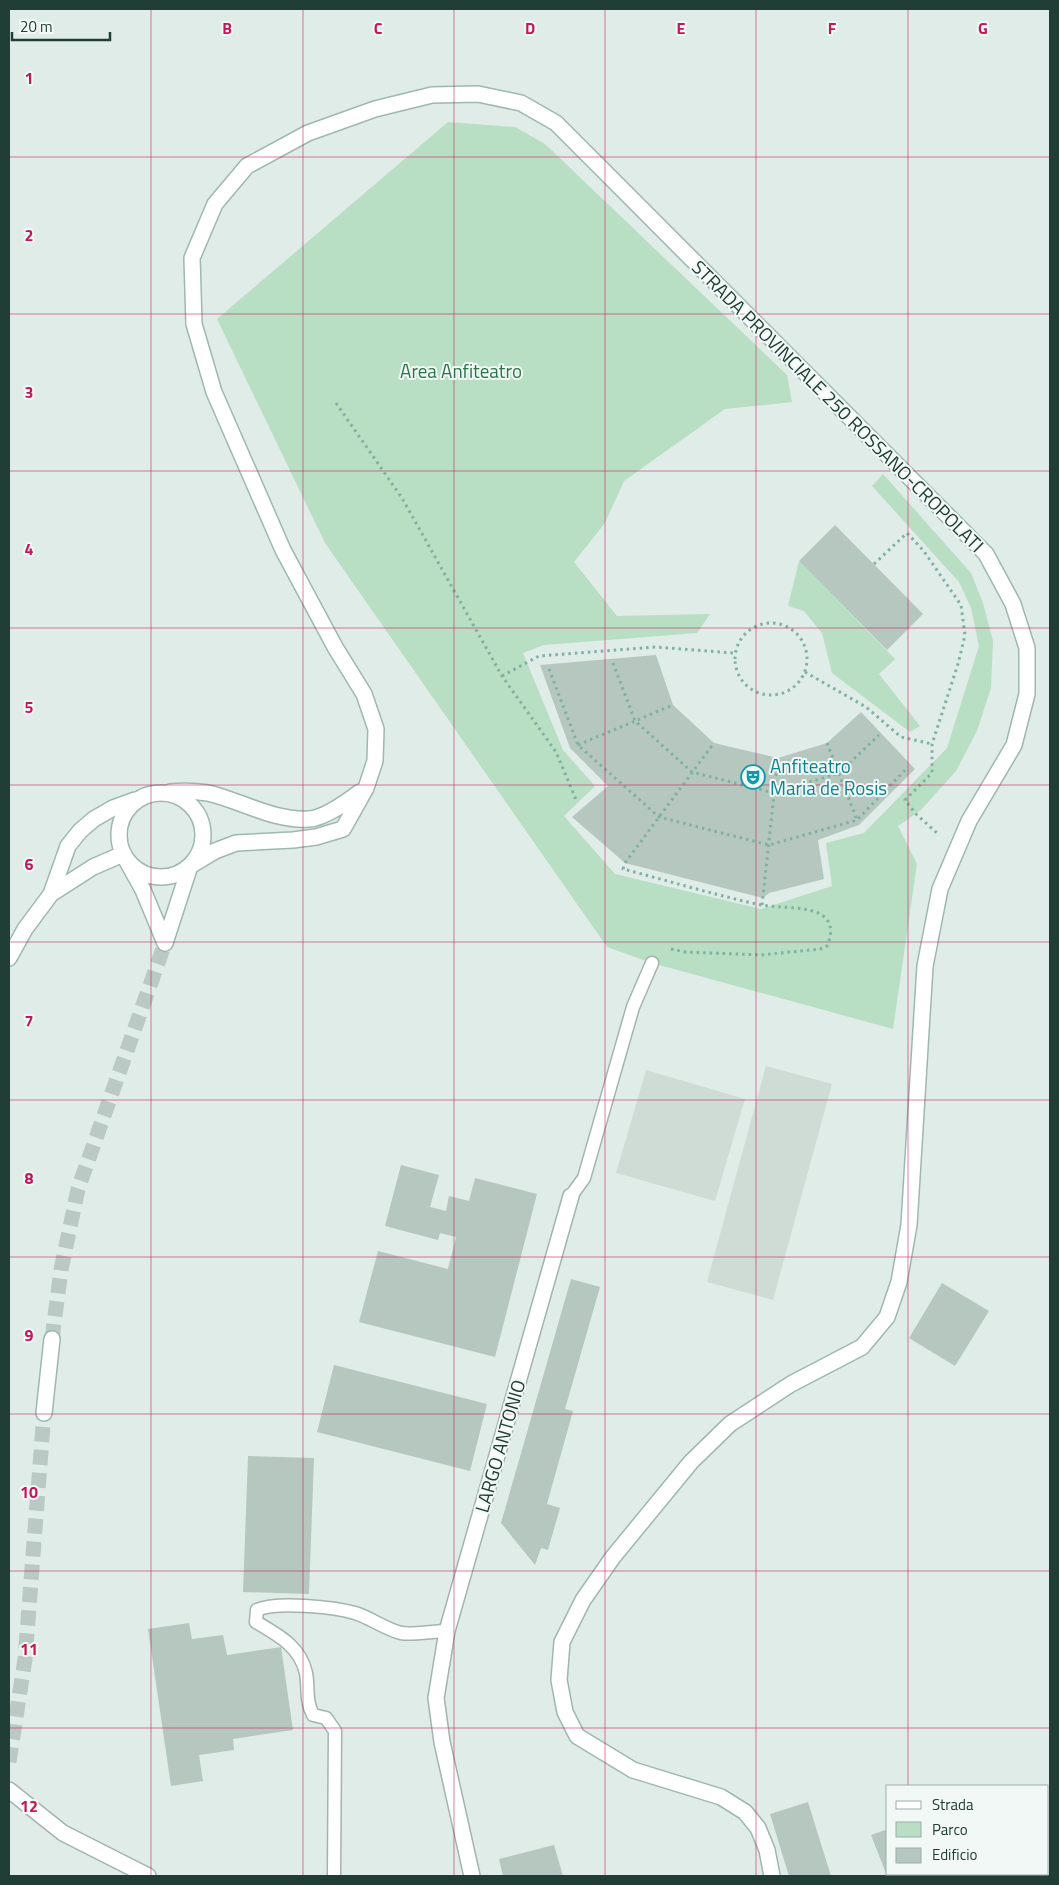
<svg xmlns="http://www.w3.org/2000/svg" width="1059" height="1885" font-family="'Titillium Web',sans-serif">
  <rect width="100%" height="100%" fill="#e0ece7"/>
  <!-- built -->
  <path fill="#cfdcd6" d="M766,1066l66,18 -59,216 -66,-18z
    M646,1070l99,29 -30,102 -99,-28z"/>
  <!-- green -->
  <path fill="#b8dec3" d="M448,122l67,5 30,17 242,231 5,27 -67,7 -101,72 -19,42 -31,39 43,54 93,-2 -13,19 -153,12 -21,8 40,97 32,36 -31,30 51,58 146,35 71,-23 -6,-43 38,-10 83,-85 32,-102 -8,-38 -12,-26 -87,-96 11,-12 88,99 12,30 10,38 -2,47 -14,43 -21,40 -35,39 -23,16 19,38 -24,165 -241,-66 -45,-16 -282,-404 -108,-224z
    M799,561l96,98 -16,15 41,52 -10,6 -78,-59 -10,-40 -18,-22 -16,-5z"/>
  <!-- building -->
  <path fill="#b6c7c0" d="M835,525l88,89 -36,36 -88,-89z
    M656,655l17,50 41,38 64,15 49,-15 34,-31 54,57 -56,56 -41,15 6,39 -55,14 -6,5 -138,-35 -53,-46 36,-31 -38,-38 -30,-83z
    M401,1165l38,10 -9,32 16,4 3,-15 20,5 6,-23 62,16 -42,163 -136,-35 19,-71 70,18 8,-32 -16,-4 -2,7 -53,-14z
    M571,1279l29,8 -35,122 8,2 -26,93 13,4 -12,42 -7,-2 -6,17 -34,-42z
    M942,1283l47,28 -34,55 -46,-28z
    M334,1365l153,39 -17,67 -153,-39z
    M248,1456l66,2 -5,136 -66,-2z
    M189,1623l3,16 31,-4 4,20 54,-8 12,83 -60,9 1,11 -35,5 4,26 -32,5 -23,-157z
    M808,1802l23,74h-42l-19,-62z
    M888,1829v45h61l2,2h-64l-16,-41z
    M554,1845l9,31h-60l-4,-17z"/>
  <g fill="none" stroke-linecap="round" stroke-linejoin="round">
    <!-- secondary-tunnel -->
    <path stroke="#bac9c4" stroke-width="15" stroke-dasharray="15 8" stroke-linecap="butt" d="M52,1339l9,-69 17,-81 87,-246
      M9,1762l16,-103 19,-246"/>
    <!-- lane casing -->
    <g stroke="#a3b4ae" stroke-width="15">
      <path id="lane" d="M571,1196l13,-18 49,-171 19,-44
        M334,1876l1,-145 -9,-13 -13,-3c-8,-16 -4,-26 -7,-42 -6,-27 -28,-38 -50,-51l1,-12c19,-9 77,-3 98,3 16,5 30,16 46,20 12,2 33,-2 46,-2"/>
    </g>
    <!-- street casing -->
    <g stroke="#a3b4ae" stroke-width="18">
      <path id="street" d="M9,1790l54,43 85,43
        M472,1876l-30,-134 -6,-44 11,-67 124,-435"/>
    </g>
    <!-- secondary casing -->
    <g stroke="#9eb8b0" stroke-width="18">
      <path id="secondary" d="M170,792c12,-1 25,-1 38,1 34,8 65,28 101,26 16,-1 39,-18 51,-27
        M119 835a42 42 0 1 1 84 0a42 42 0 1 1-84 0Z
        M51,894l42,-27 30,-13 20,36 22,53
        M165,943l25,-77 25,-15 21,-8 57,-3 23,-3 27,-8 23,-41 9,-27 1,-32 -12,-35 -29,-47 -52,-97 -69,-158 -20,-68 -2,-66 23,-54 32,-38 61,-33 67,-24 57,-14 46,-1 43,9 35,20 430,431 27,50 14,44v46l-13,51 -45,76 -29,68 -15,77 -16,259 -10,57 -12,35 -25,30 -71,37 -61,40 -39,38 -78,95 -30,43 -21,42 -3,38 6,32 12,24 56,34 88,27 24,15 13,16 9,22 5,26
        M9,958l16,-29 26,-35 17,-48 12,-15 14,-12 19,-11 22,-8
        M44,1413l8,-74"/>
    </g>
    <!-- path -->
    <path stroke="#7fb1a3" stroke-width="3" stroke-dasharray="2.5 4" stroke-linecap="butt" d="M336,403l66,95 100,178 54,76 21,50
      M874,564l33,-31 16,17 38,55 4,30 -7,29 -26,80v29l-27,27 11,14 21,19
      M735 659a36 36 0 1 1 72 0a36 36 0 1 1-72 0Z
      M613,663l22,58 57,51 82,21 65,-20 40,-38
      M549,669l29,76 81,72 110,28 88,-25 50,-52
      M805,672l61,35 35,30 31,7
      M502,676l37,-20 116,-9 79,6
      M827,743l30,77
      M578,745l95,-40
      M762,905l16,-147
      M671,949l14,3 76,3 59,-6 7,-3c5,-12 6,-23 -5,-31 -15,-9 -43,-7 -61,-10 -46,-10 -92,-24 -138,-36l2,-6 89,-120"/>
    <!-- lane -->
    <use href="#lane" stroke="#fff" stroke-width="12"/>
    <!-- street -->
    <use href="#street" stroke="#fff" stroke-width="15"/>
    <!-- secondary -->
    <use href="#secondary" stroke="#fff" stroke-width="15"/>
  </g>
  <!-- grid -->
  <path fill="none" stroke="#c2185b" stroke-width="1" stroke-opacity="0.55" d="M151,9v1867M303,9v1867M454,9v1867M605,9v1867M756,9v1867M908,9v1777M9,157h1041M9,314h1041M9,471h1041M9,628h1041M9,785h1041M9,942h1041M9,1100h1041M9,1257h1041M9,1414h1041M9,1571h1041M9,1728h1041M908,1874v2"/>
  <!-- icons -->
  <defs>
    <g id="theatre-ring" transform="scale(1.25)"><circle r="9.5" fill="#f1f8f5" stroke="#0f9aa8" stroke-width="1.5"/><path d="M-5-5.5Q0-4 5-5.5V0Q5 5 0 6Q-5 5-5 0ZM-3.3-2.5H-1v1.5H-3.3ZM1-2.5H3.3v1.5H1ZM-2.8 1Q0 5.5 2.8 1Z" fill="#0f9aa8"/></g>
  </defs>
  <g fill-rule="evenodd">
    <use href="#theatre-ring" x="753" y="777"/>
  </g>
  <g text-anchor="middle" stroke-width="4" stroke-linejoin="round" paint-order="stroke">
    <!-- park labels -->
    <g font-size="19" fill="#297648" stroke="#f1f8f5">
      <text x="461" y="378">Area Anfiteatro</text>
    </g>
    <!-- street labels -->
    <g font-size="19" fill="#203d36" stroke="#f1f8f5">
      <text transform="translate(838 406) rotate(45)" y="7">STRADA PROVINCIALE 250 ROSSANO-CROPOLATI</text>
      <text transform="translate(500 1446) rotate(-74)" y="7">LARGO ANTONIO</text>
    </g>
    <!-- culture labels -->
    <g font-size="19" fill="#0d838f" stroke="#f1f8f5" text-anchor="start">
      <text x="770" y="773">Anfiteatro<tspan x="770" dy="22">Maria de Rosis</tspan></text>
    </g>
  </g>
  <g font-size="16" text-anchor="middle" font-weight="bold" fill="#c2185b" stroke="#f1f8f5" stroke-width="4" stroke-linejoin="round" paint-order="stroke">
    <text x="227" y="34">B</text>
    <text x="378" y="34">C</text>
    <text x="530" y="34">D</text>
    <text x="681" y="34">E</text>
    <text x="832" y="34">F</text>
    <text x="983" y="34">G</text>
    <text x="29" y="84">1</text>
    <text x="29" y="241">2</text>
    <text x="29" y="398">3</text>
    <text x="29" y="555">4</text>
    <text x="29" y="713">5</text>
    <text x="29" y="870">6</text>
    <text x="29" y="1027">7</text>
    <text x="29" y="1184">8</text>
    <text x="29" y="1341">9</text>
    <text x="29" y="1498">10</text>
    <text x="29" y="1655">11</text>
    <text x="29" y="1812">12</text>
  </g>
  <!-- border -->
  <rect width="1059" height="1885" fill="none" stroke="#203d36" stroke-width="20"/>
  <!-- legend -->
  <rect x="886" y="1785" width="162" height="90" fill="#f1f8f5" stroke="#9dada9"/>
  <rect x="896" y="1801" width="25" height="8" fill="#ffffff" stroke="#9dada9"/>
  <text x="932" y="1810" font-size="15" fill="#203d36">Strada</text>
  <rect x="896" y="1822" width="25" height="15" fill="#b8dec3" stroke="#9dada9"/>
  <text x="932" y="1835" font-size="15" fill="#203d36">Parco</text>
  <rect x="896" y="1848" width="25" height="15" fill="#b6c7c0" stroke="#9dada9"/>
  <text x="932" y="1860" font-size="15" fill="#203d36">Edificio</text>
  <!-- scale -->
  <path d="M12 32v8h98v-8" fill="none" stroke="#203d36" stroke-width="2.5"/>
  <text x="20" y="32" font-size="15" fill="#203d36" stroke="#f1f8f5" stroke-width="4" paint-order="stroke">20 m</text>
</svg>
